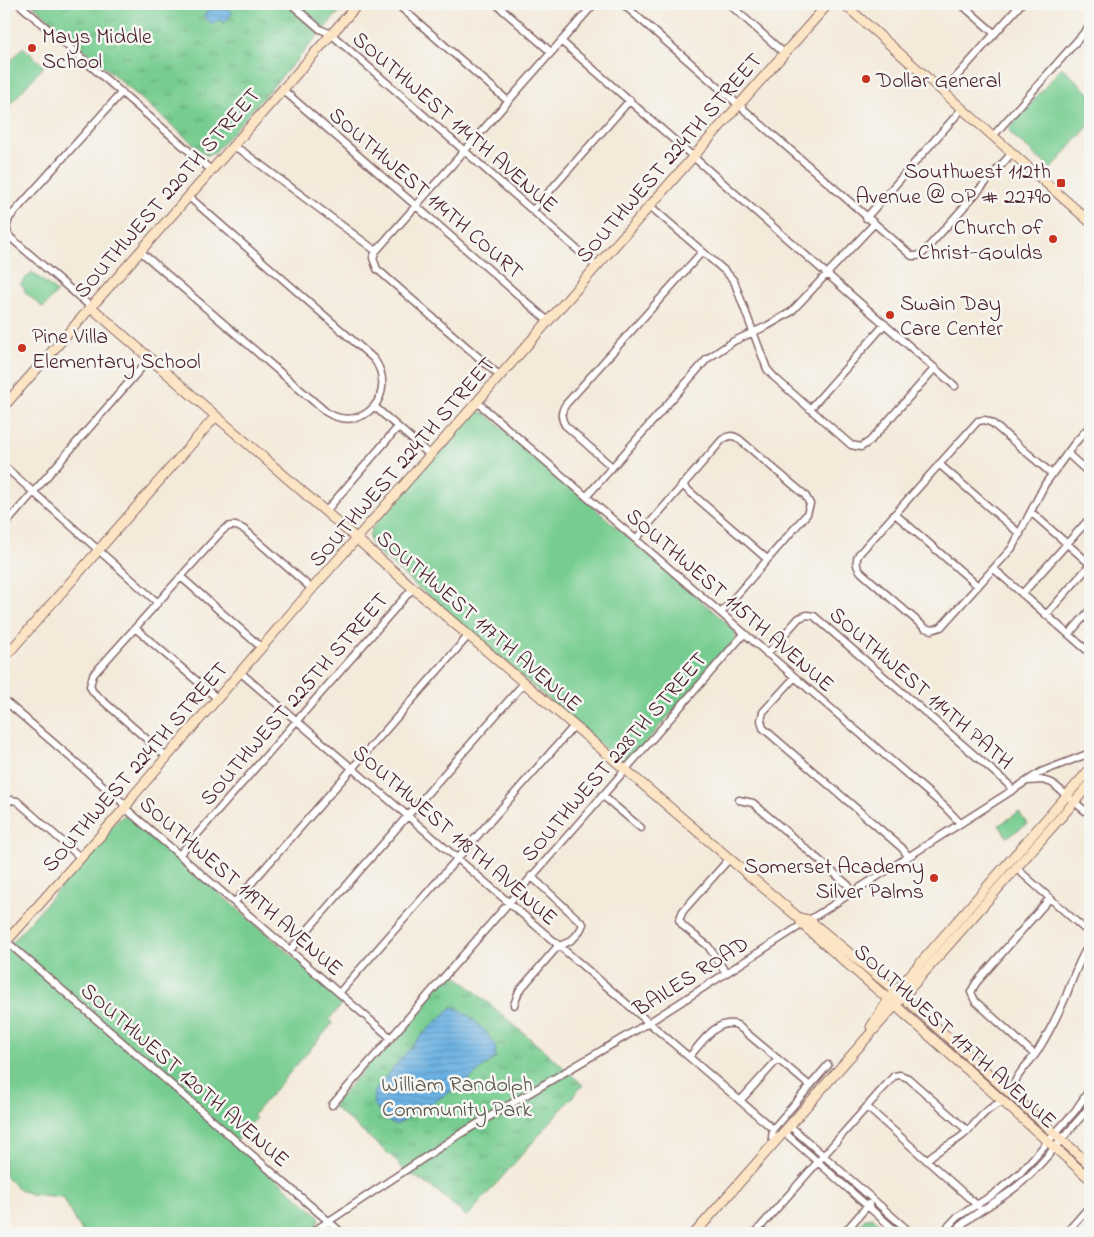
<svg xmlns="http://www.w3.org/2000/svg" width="1094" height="1237" font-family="'Indie Flower',sans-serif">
  <defs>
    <pattern id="park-tufts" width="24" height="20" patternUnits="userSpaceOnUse" patternTransform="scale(1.25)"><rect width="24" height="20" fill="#77cd91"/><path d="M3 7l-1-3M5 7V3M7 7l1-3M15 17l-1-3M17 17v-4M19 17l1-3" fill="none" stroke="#64a677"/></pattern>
    <pattern id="water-rules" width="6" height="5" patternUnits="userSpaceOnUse" patternTransform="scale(1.25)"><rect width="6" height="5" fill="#6cb2e3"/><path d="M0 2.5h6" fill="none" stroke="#5b90b8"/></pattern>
  </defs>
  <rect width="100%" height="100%" fill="#f6f6f2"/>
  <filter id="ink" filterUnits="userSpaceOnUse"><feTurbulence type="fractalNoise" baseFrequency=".02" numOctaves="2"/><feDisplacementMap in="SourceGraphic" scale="10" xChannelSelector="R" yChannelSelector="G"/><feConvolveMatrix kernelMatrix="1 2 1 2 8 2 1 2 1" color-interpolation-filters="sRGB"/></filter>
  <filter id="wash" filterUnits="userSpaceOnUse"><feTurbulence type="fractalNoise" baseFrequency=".0096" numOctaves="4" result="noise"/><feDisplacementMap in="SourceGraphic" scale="20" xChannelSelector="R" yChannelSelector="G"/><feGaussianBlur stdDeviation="1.12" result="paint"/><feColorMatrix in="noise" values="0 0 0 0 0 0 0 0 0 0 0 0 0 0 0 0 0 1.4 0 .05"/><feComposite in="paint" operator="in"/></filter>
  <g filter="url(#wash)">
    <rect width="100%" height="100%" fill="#f4eada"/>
    <!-- grass -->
    <path fill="#77cd91" stroke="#60765e" d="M23,47l21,19 -40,45v-42z
      M1062,67l28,27v30l-39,45 -40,-35 -2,-5z
      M32,272l25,20 -14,16 -19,-17 1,-2 -5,-5z
      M475,411l10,2 251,218 -1,9 -103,118 -5,3h-7l-244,-210c-13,-17 -4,-22 7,-36z
      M1019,812l8,12 -20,13 -8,-12z
      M128,815l217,186 -16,19 4,3 -80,92 3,3 -21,25 83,72 2,4 -5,9 -8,5h-224l-21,-36 -31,-3 -11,-4 -16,-15v-223l113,-131 6,-5z"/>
    <!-- park -->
    <path fill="url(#park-tufts)" stroke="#60765e" d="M32,4h314l-132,149 -8,2z
      M451,971l110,94 22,20 -116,132 -31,-27 -36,-23 -3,-6 -65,-55z
      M870,1217l3,1 16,15h-37l13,-14z"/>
    <!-- water -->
    <path fill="url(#water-rules)" stroke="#5b6887" d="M214,4h8l11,9 -9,10 -5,-4 -6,6 -10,-9z
      M452,1007c11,0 40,29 43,39 1,4 0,8 1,11l-31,26 -69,42 -9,-4 -14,-18 1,-10 6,-10 39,-45z"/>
  </g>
  <g filter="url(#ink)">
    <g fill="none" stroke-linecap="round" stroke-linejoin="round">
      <!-- street casing -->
      <g stroke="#866668" stroke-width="9">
        <path id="street" d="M19,4l192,166
          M291,4l29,25 11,5 266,233
          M397,4l111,97
          M496,4l55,48
          M623,4l289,252h5l6,-3 89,-100
          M729,4l55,49
          M961,4l33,29
          M561,41l394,345
          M282,89l266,232
          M943,92l78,-88
          M993,136l97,-110
          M232,146l10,5 134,100
          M650,206l76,66 8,9 33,88 7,8 77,68 10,2 9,-6 65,-73
          M533,210l97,-110
          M866,218l96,-109
          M140,251l186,161c37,23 73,-18 48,-53l-186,-163
          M91,307l-80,-69c-6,-7 -5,-13 -1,-21l112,-125
          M500,376l-123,-107 -4,-11 3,-7 218,-247
          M477,402l468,405 15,16
          M375,407l55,48
          M810,409l75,-85
          M1067,453l23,21
          M939,464l81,70
          M4,466l154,137
          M612,467l-47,-42c-5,-8 -4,-14 1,-21l136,-152
          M1052,474l-60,-51 -7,-3 -7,1 -119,133c-4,6 -3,13 3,19l63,55 7,2 9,-3 71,-79 33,-64 29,-40 16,-18
          M682,485l85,74
          M587,496l120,-137 27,-18 33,-15 24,-14 83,-88
          M326,511l72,-84
          M1031,512l59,52
          M895,514l83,72
          M4,526l146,-168
          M636,539l86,-99c6,-4 10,-6 17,-1l66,56 5,9 -3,10 -86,99
          M994,569l96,84
          M181,577l81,71
          M1022,594l68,-76
          M1046,615l44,-50
          M135,628l83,71
          M1069,634l21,-24
          M767,654l32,-36 8,-3 7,1 194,168 4,6
          M241,673l532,456 -1,9 3,4
          M795,677l-32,35 -2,8 2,8 139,120 6,8
          M4,700l118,102 3,6 266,230
          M167,757l-74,-65 -3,-6 3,-11 128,-143c8,-8 14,-8 24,-2l67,59
          M1028,781l14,-1 10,3 38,32
          M602,795l39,33
          M739,800l14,3 95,82 5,7
          M4,804l7,-4 6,1 64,57
          M180,854l233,-266
          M1015,867l75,67
          M531,876l52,48c-4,11 -13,19 -25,22
          M235,902l234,-267
          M6,941l336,292
          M290,950l234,-267
          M726,973l-18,-27 -25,-20 -4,-6 4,-9 47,-53
          M339,993l235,-267
          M514,1005l5,-14 39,-45
          M1035,1055l-60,-54 -4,-9 5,-9 74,-85
          M689,1057c12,-13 27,-39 48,-32l73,61
          M1012,1095c0,-18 16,-30 25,-43 11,-18 21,-37 29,-56 7,-18 13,-37 24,-53
          M740,1101l38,-42
          M332,1105l412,-471
          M867,1107l111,99
          M790,1126l121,107
          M773,1129l55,-64
          M784,1132l114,101
          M927,1160c10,-11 24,-15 35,-24 14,-11 24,-31 43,-34
          M311,1233l149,-99 188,-111 393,-251 49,-19
          M755,1233l139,-157 6,-1 8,3 60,53
          M844,1233l25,-29
          M942,1233l15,-16 37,-23 26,-21 55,-62 15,-22
          M953,1233c19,-21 47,-31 69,-51 22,-19 40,-44 60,-66l8,-11
          M1066,1233l24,-27"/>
      </g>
      <!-- secondary casing -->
      <g stroke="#866668" stroke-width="11">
        <path id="secondary" d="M844,4l246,218
          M91,307l322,281 386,330 3,6 94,82 194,173
          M4,406l354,-402
          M4,658l212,-242
          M799,918l10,2 94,77 187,168
          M4,944l121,-136 9,-13 178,-206 516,-585
          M871,1027l18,-28 201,-230
          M695,1233l395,-449"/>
      </g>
      <!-- street -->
      <use href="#street" stroke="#fff" stroke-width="6"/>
      <!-- secondary -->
      <use href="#secondary" stroke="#fce5c4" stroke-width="9"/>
    </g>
  </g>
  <!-- markers -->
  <g fill="#c8321e" stroke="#f6f6f2" stroke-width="2">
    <circle cx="32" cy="48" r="5"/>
    <circle cx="866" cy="79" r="5"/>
    <rect x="1056" y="178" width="10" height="10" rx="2.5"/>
    <circle cx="1053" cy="239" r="5"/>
    <circle cx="890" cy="315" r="5"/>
    <circle cx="22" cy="348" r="5"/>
    <circle cx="934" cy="878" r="5"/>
  </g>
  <g text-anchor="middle" stroke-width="5" stroke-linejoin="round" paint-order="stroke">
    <!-- poi labels -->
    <g font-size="22" fill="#4a1f2b" stroke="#f6f6f2" text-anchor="start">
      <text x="42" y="43">Mays Middle<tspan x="42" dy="25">School</tspan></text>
      <text x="876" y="87">Dollar General</text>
      <text x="1051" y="178" text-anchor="end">Southwest 112th<tspan x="1051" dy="25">Avenue @ OP # 22790</tspan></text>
      <text x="1043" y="234" text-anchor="end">Church of<tspan x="1043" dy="25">Christ-Goulds</tspan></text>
      <text x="900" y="310">Swain Day<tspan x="900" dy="25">Care Center</tspan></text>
      <text x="32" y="343">Pine Villa<tspan x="32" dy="25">Elementary School</tspan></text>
      <text x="924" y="873" text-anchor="end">Somerset Academy<tspan x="924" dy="25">Silver Palms</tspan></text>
    </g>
    <!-- street labels -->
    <g font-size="22" fill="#4a1f2b" stroke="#f6f6f2">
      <text transform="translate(456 121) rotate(41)" y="8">SOUTHWEST 114TH AVENUE</text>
      <text transform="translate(668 157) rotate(-49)" y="8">SOUTHWEST 224TH STREET</text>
      <text transform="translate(166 192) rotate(-49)" y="8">SOUTHWEST 220TH STREET</text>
      <text transform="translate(427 192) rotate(41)" y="8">SOUTHWEST 114TH COURT</text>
      <text transform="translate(401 461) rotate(-49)" y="8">SOUTHWEST 224TH STREET</text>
      <text transform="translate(731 599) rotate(41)" y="8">SOUTHWEST 115TH AVENUE</text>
      <text transform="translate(480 620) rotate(41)" y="8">SOUTHWEST 117TH AVENUE</text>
      <text transform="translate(922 687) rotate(41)" y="8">SOUTHWEST 114TH PATH</text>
      <text transform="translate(293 698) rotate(-49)" y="8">SOUTHWEST 225TH STREET</text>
      <text transform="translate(613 756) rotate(-49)" y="8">SOUTHWEST 228TH STREET</text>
      <text transform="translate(134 766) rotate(-49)" y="8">SOUTHWEST 224TH STREET</text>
      <text transform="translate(456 834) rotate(41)" y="8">SOUTHWEST 118TH AVENUE</text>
      <text transform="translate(242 885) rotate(41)" y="8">SOUTHWEST 119TH AVENUE</text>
      <text transform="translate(690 975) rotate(-32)" y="8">BAILES ROAD</text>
      <text transform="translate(956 1035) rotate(42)" y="8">SOUTHWEST 117TH AVENUE</text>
      <text transform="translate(186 1074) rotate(41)" y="8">SOUTHWEST 120TH AVENUE</text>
    </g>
    <!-- park labels -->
    <g font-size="22" fill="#58534a" stroke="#f6f6f2">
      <text x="457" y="1091">William Randolph<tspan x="457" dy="25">Community Park</tspan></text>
    </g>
  </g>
  <!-- margin -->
  <rect width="1094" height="1237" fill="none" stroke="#f6f6f2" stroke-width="20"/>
</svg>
